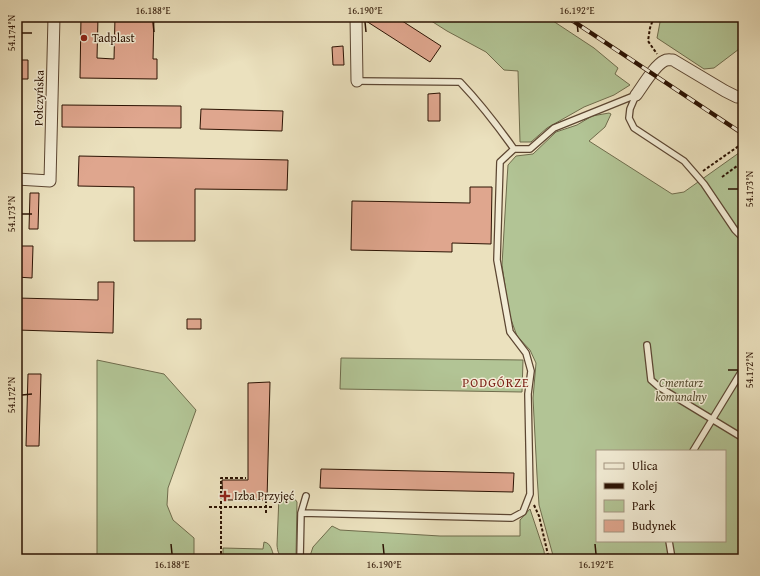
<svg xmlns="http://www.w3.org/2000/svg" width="760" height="576" font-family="'Gentium Book Plus',serif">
  <rect width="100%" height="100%" fill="#ebe1be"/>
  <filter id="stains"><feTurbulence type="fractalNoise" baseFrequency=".005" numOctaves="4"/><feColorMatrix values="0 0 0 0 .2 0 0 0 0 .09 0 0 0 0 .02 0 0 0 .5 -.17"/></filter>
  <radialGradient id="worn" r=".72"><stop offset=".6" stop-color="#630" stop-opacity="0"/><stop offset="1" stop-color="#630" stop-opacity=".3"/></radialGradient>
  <!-- green -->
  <path fill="#b2c495" stroke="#6f6c4c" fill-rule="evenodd" d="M425,17h122l47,31 24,20 -3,6 15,11 -16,10 -30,12 -37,21 -16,14h-11l-2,-71 -14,-1 -18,-18 -39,-21z
    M661,17h82v29l-29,22 -10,1 -47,-31z
    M609,113l2,1 -6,13 -16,14 83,53 12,-2 59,-42v409h-189l-15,-54 -2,-30 -4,-77 3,-35 -6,-13 -13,-14 -8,-22 -7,-49 5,-85 1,-15 8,-9 17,-2 23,-22 21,-7 15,-9zM597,451h128v90h-128z
    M341,358l182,2 -1,32 -182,-3z
    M97,360l67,14 32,36 -28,78 -1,17 6,15 21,18v21h-97z
    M279,496c7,0 14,-1 18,6l-1,55 -2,2c-11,0 -16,-1 -17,-14z
    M530,509l14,42 1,8h-236l4,-12 19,-21 8,4 100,6h80v-16z
    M264,542c8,1 8,11 11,17h-52v-11l40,1z"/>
  <!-- building -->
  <path fill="#dfa68e" stroke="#2c1303" d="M81,17h17l-1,41 17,1 1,-42h39l-1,42h4v20l-77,-1z
    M363,17h33l45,29 -11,16 -67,-43z
    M343,46l1,19h-11l-1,-18z
    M17,60h11v19h-10z
    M440,93v28h-12v-27z
    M62,105l119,1v22l-119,-1z
    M201,109l82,2 -1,20 -82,-2z
    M79,156l209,4 -1,30 -92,-1v52h-61v-54l-56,-1z
    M470,187h22l-1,57 -39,-1v9l-101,-2 1,-49 118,2z
    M30,193h9l-1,36h-9z
    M17,246h16l-1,32 -15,-1z
    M98,282h16l-1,51 -96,-3v-32l81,2z
    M187,319h14v10h-14z
    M28,374h13l-2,72h-13z
    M270,382l-3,118h-44l-1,-20h26v-97z
    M321,469l193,4 -1,19 -193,-4z"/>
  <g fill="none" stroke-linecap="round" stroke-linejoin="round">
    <!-- lane casing -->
    <g stroke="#5c4632" stroke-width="8">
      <path id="lane" d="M357,81l103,1c20,21 37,43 54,67
        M636,95l-6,14 -1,9 5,10 50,33 20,23 31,46 8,8
        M647,345l4,35 8,7 84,51
        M693,451l50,-82
        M301,513l211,5 11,-6 7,-18 -2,-100 3,-23 -5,-18 -16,-21 -13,-72 3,-98 14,-13h16l24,-21 82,-33
        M669,541l3,18
        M300,559l1,-46 5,-17"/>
    </g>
    <!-- street casing -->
    <g stroke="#5c4632" stroke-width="13">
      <path id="street" d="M356,17l1,64
        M636,95c6,-8 19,-30 28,-34 3,-2 6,-1 9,-1l52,31 12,6h6
        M17,179l33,2 4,-164"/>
    </g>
    <!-- path -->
    <path stroke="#2c1303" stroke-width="2" stroke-dasharray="3 2" stroke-linecap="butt" d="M654,17l-4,11 -2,13 9,13
      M703,171l40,-28
      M722,177l15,-11 6,-3
      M534,505l5,11 10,43
      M209,507h65
      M266,513v-13
      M221,559v-81h25"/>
    <!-- lane -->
    <use href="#lane" stroke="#f2ecd5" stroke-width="5.5"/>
    <!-- street -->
    <use href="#street" stroke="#f2ecd5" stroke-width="11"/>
    <!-- rail casing -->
    <g stroke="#2c1303" stroke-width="4.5">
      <path id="rail" d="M567,17l176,117"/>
    </g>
    <!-- rail -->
    <use href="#rail" stroke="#f2ecd5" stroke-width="3" stroke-dasharray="9" stroke-linecap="butt"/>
  </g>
  <!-- ticks -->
  <path fill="none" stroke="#2c1303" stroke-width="1.5" d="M153,22l1,10M365,22l1,10M577,22l1,10M22,33h10M728,189h10M22,214h10M728,370h10M22,395l10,-1M171,544l1,10M383,544l1,10M595,544l1,10"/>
  <!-- markers -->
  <g fill="#8f2418" stroke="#f2ecd5" stroke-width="1.5">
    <circle cx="84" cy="38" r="4"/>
    <path d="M223 490h4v4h4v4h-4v4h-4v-4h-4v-4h4z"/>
  </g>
  <g text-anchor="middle" stroke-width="3" stroke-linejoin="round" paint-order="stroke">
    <!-- poi labels -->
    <g font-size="12" fill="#2c1303" stroke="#f2ecd5" text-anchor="start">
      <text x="92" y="42">Tadplast</text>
      <text x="234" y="500">Izba Przyjęć</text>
    </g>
    <!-- street labels -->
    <g font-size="12" fill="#2c1303" stroke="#f2ecd5">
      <text transform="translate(39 98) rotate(-89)" y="4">Połczyńska</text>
    </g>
    <!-- park labels -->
    <g font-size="12" font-style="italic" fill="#5b5136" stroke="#f2ecd5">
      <text x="681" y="387">Cmentarz<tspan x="681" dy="14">komunalny</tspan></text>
    </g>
    <!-- neighbourhood labels -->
    <g font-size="13" letter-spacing="1" fill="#7a1f14" stroke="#f2ecd5">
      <text x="496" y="387">PODGÓRZE</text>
    </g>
  </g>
  <!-- margin -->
  <rect width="760" height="576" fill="none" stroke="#ebe1be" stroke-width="44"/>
  <!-- legend -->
  <rect x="596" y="450" width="130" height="92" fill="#f2ecd5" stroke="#a39581"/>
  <rect x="604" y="463" width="20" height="6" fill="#f2ecd5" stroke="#a39581"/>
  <text x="632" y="470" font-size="12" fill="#2c1303">Ulica</text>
  <rect x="604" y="483" width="20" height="6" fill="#2c1303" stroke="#a39581"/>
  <text x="632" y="490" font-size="12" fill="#2c1303">Kolej</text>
  <rect x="604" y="500" width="20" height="12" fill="#b2c495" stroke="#a39581"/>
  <text x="632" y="510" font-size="12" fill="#2c1303">Park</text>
  <rect x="604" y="520" width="20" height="12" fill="#dfa68e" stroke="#a39581"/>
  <text x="632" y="530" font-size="12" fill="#2c1303">Budynek</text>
  <rect x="22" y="22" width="716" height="532" fill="none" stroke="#2c1303" stroke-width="1.5"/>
  <g font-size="10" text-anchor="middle" fill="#2c1303">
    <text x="153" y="14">16.188°E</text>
    <text x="365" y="14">16.190°E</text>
    <text x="577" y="14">16.192°E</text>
    <text transform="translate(11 33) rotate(-90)" y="4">54.174°N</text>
    <text transform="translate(749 189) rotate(-90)" y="4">54.173°N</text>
    <text transform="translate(11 214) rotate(-90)" y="4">54.173°N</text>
    <text transform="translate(749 370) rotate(-90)" y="4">54.172°N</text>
    <text transform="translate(11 395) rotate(-90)" y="4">54.172°N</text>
    <text x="172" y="568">16.188°E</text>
    <text x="384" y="568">16.190°E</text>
    <text x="596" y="568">16.192°E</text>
  </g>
  <rect width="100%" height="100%" filter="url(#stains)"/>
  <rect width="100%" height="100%" fill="url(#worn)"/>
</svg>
